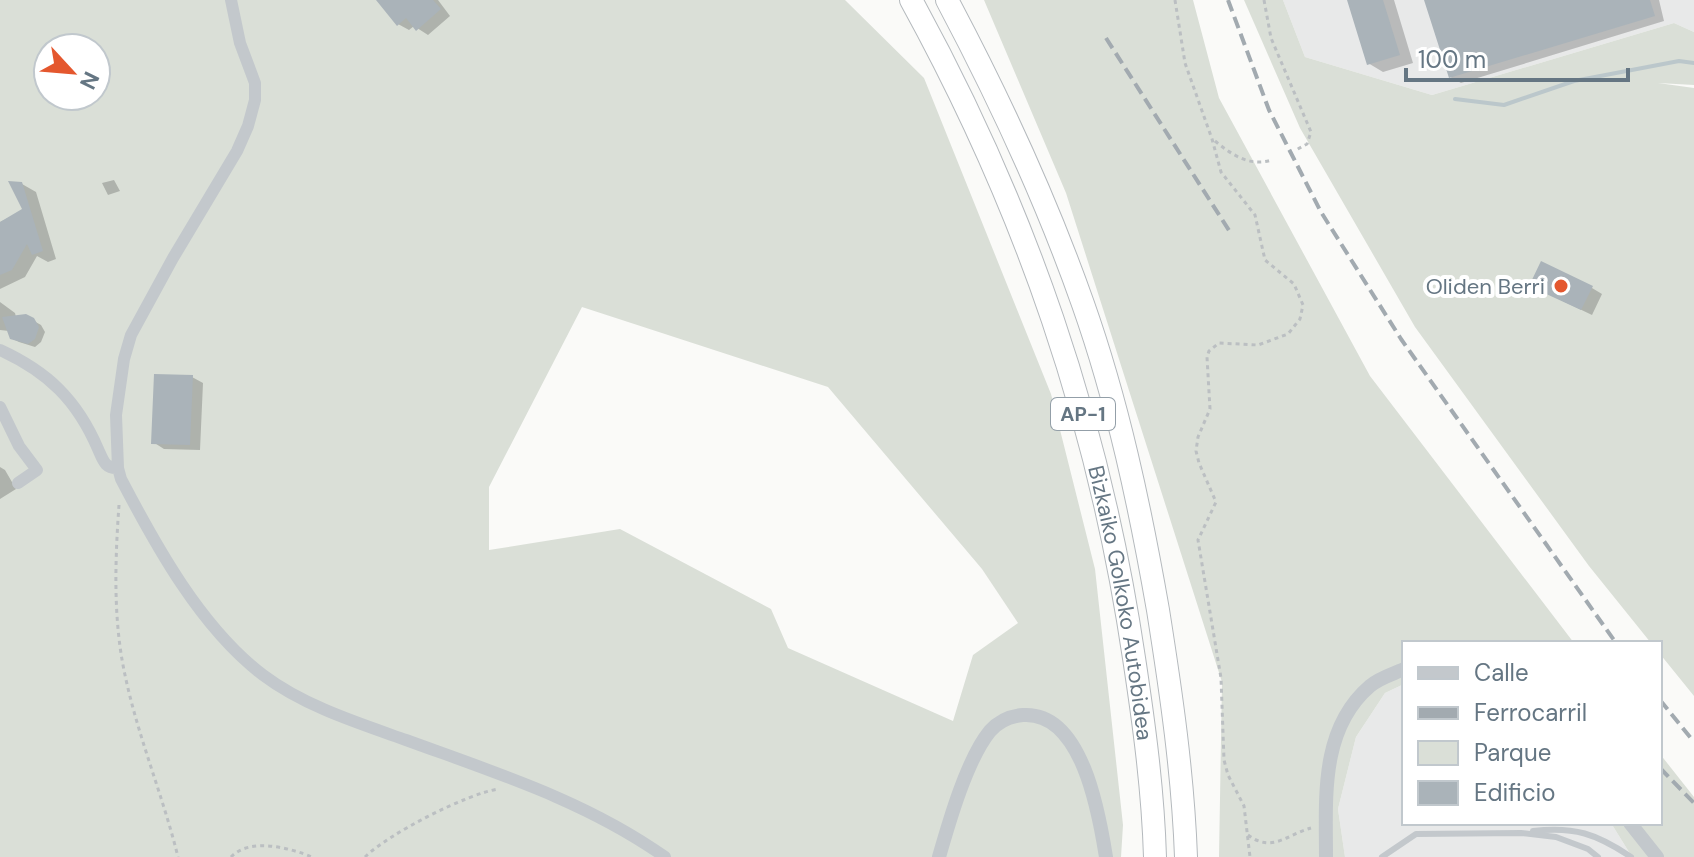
<svg xmlns="http://www.w3.org/2000/svg" width="1694" height="857" font-family="'DM Sans',sans-serif">
  <rect width="100%" height="100%" fill="#fafaf8"/>
  <!-- built -->
  <path fill="#e8e9e9" d="M1283,0h411v32l-20,-9 -242,72 -127,-38z
    M1404,684v139h207l21,34h-287l-7,-48 18,-72 29,-44z"/>
  <!-- green -->
  <path fill="#dadfd7" fill-rule="evenodd" d="M0,0h845l79,78 127,316 44,175 28,256 -2,32h-1121zM48,48h48v48h-48zM582,307l246,80 154,182 36,54 -45,32 -20,66 -165,-73 -17,-39 -151,-80 -131,21v-63z
    M984,0h209l26,98 151,278 204,267h-170v41l-19,9 -29,44 -18,72 7,48h-126l3,-175 -156,-489z
    M1244,0h39l22,57 127,38 242,-72 20,9v53l-36,-2 36,5v608l-34,-42v-11h-9l-62,-77 -174,-239 -115,-199z
    M1660,754l34,43v60h-62l-21,-34h49z"/>
  <!-- shadow -->
  <path fill="#0003" d="M379,0h59l12,16 -22,19 -14,-9 -5,4 -11,-6z
    M1349,0h45l19,63 -30,9 -15,-9z
    M1426,0h233l5,21 -203,62 -11,-6z
    M114,180l6,11 -12,4 -6,-12z
    M22,184l14,8 20,67 -8,3 -11,-6 -12,21 -25,12v-67l25,-12z
    M1592,288l10,6 -10,21 -50,-24z
    M0,302l15,11 1,4 9,-1 16,9 4,7 -4,10 -6,5 -16,-5 -8,-4 -2,-7 -9,-1z
    M192,377l11,6 -3,67 -36,-1 -11,-7z
    M0,467l5,3 11,19 -16,10z"/>
  <g fill="none" stroke-linecap="round" stroke-linejoin="round">
    <!-- stream -->
    <path stroke="#bbc7cb" stroke-width="4" d="M1455,99l49,6 70,-24 105,-20 15,2"/>
  </g>
  <!-- building -->
  <path fill="#aab3b9" d="M376,0h57l8,9 -25,22 -10,-13 -9,8z
    M1347,0h36l17,55 -33,10z
    M1424,0h226l5,16 -206,62z
    M8,181l14,1 21,69 -11,4 -5,-11 -15,26 -12,5v-53l22,-13z
    M1541,261l52,25 -12,24 -52,-24z
    M26,314l8,4 5,9 -4,12 -7,5 -18,-5 -8,-22z
    M154,374l39,1 -3,70 -39,-1z"/>
  <g fill="none" stroke-linecap="round" stroke-linejoin="round">
    <!-- motorway casing -->
    <g stroke="#b4b9bd" stroke-width="24">
      <g id="motorway">
        <path id="s1" d="M911,0c115,209 188,422 223,658 10,66 19,132 21,199"/>
        <path d="M947,0c52,98 99,199 136,304 35,99 57,203 75,306 13,82 25,164 28,247"/>
      </g>
    </g>
    <!-- path -->
    <path stroke="#bbbfc2" stroke-width="3" stroke-dasharray="4 4" stroke-linecap="butt" d="M1175,0l10,63 27,76 9,33 34,43 10,45 29,24 9,21 -3,14 -12,15 -30,11 -39,-2 -10,8 -2,6 3,52 -12,28 -2,14 3,12 17,39 -18,38 23,138 3,82 4,15 16,31 6,51
      M1264,0l7,38 40,94 -4,12 -11,6
      M1215,141c17,14 35,26 57,19
      M119,505c-4,56 -6,115 6,170 13,62 38,121 53,182
      M1248,835c24,18 38,0 63,-7
      M231,857c19,-20 59,-9 81,0
      M365,857c23,-23 103,-64 134,-68"/>
    <!-- service -->
    <path stroke="#c3c8cc" stroke-width="6" d="M1533,831c41,-5 64,3 98,26
      M1382,857l34,-23 105,-1 35,4 32,12 10,8"/>
    <!-- minor -->
    <path stroke="#c3c8cc" stroke-width="12" d="M231,0l9,43 15,40v17l-7,26 -11,25 -64,107 -42,77 -7,24 -8,56 2,53 3,11c35,67 80,149 142,196 41,31 95,48 143,65 90,33 180,61 259,117
      M0,350c48,22 77,50 98,99 5,11 7,20 20,19
      M0,407l19,39 18,24 -19,13"/>
    <!-- tertiary -->
    <path stroke="#c3c8cc" stroke-width="14" d="M1630,823l27,34
      M939,857c10,-35 28,-98 51,-126 8,-9 20,-15 33,-16 59,-4 76,98 83,142
      M1326,857c0,-60 -6,-128 44,-171 9,-8 23,-12 34,-17"/>
    <!-- motorway -->
    <use href="#motorway" stroke="#fff" stroke-width="22"/>
    <!-- rail -->
    <path stroke="#a2aab0" stroke-width="4" stroke-dasharray="12 6" stroke-linecap="butt" d="M1228,0l41,110 52,102 80,127 215,304
      M1106,38l126,197
      M1660,700l34,42
      M1660,768l34,35"/>
  </g>
  <!-- markers -->
  <circle fill="#e4572e" stroke="#fff" stroke-width="3" cx="1561" cy="286" r="8"/>
  <g text-anchor="middle" stroke-width="8" stroke-linejoin="round" paint-order="stroke">
    <!-- shield labels -->
    <rect fill="#fff" stroke="#939fa8" stroke-width="2" x="1051" y="398" width="64" height="32" rx="6"/>
    <g font-size="20" font-weight="bold" fill="#657683">
      <text x="1083" y="421">AP-1</text>
    </g>
    <!-- poi labels -->
    <g font-size="22" fill="#657683" stroke="#fff" text-anchor="end">
      <text x="1545" y="294">Oliden Berri</text>
    </g>
    <!-- street labels -->
    <g font-size="22" fill="#657683" stroke="#fff">
      <text dy="8" stroke="none"><textPath href="#s1" startOffset="642">Bizkaiko Golkoko Autobidea</textPath></text>
    </g>
  </g>
  <!-- legend -->
  <rect x="1402" y="641" width="260" height="184" fill="#ffffff" stroke="#c1c8cd" stroke-width="2"/>
  <rect x="1418" y="667" width="40" height="12" fill="#c3c8cc" stroke="#c1c8cd" stroke-width="2"/>
  <text x="1474" y="681" font-size="24" fill="#657683">Calle</text>
  <rect x="1418" y="707" width="40" height="12" fill="#a2aab0" stroke="#c1c8cd" stroke-width="2"/>
  <text x="1474" y="721" font-size="24" fill="#657683">Ferrocarril</text>
  <rect x="1418" y="741" width="40" height="24" fill="#dadfd7" stroke="#c1c8cd" stroke-width="2"/>
  <text x="1474" y="761" font-size="24" fill="#657683">Parque</text>
  <rect x="1418" y="781" width="40" height="24" fill="#aab3b9" stroke="#c1c8cd" stroke-width="2"/>
  <text x="1474" y="801" font-size="24" fill="#657683">Edificio</text>
  <!-- north arrow -->
  <g transform="translate(72 72) rotate(116)"><circle r="38" fill="#ffffff" stroke="#c1c8cd" stroke-width="2"/>
  <path d="M0-6L14 30L0 20L-14 30Z" fill="#e4572e"/>
  <text y="-12" font-size="22" font-weight="bold" text-anchor="middle" fill="#657683">N</text>
  </g>
  <!-- scale -->
  <path d="M1406 68v12h222v-12" fill="none" stroke="#657683" stroke-width="4"/>
  <text x="1418" y="68" font-size="24" fill="#657683" stroke="#ffffff" stroke-width="6" paint-order="stroke">100 m</text>
</svg>
